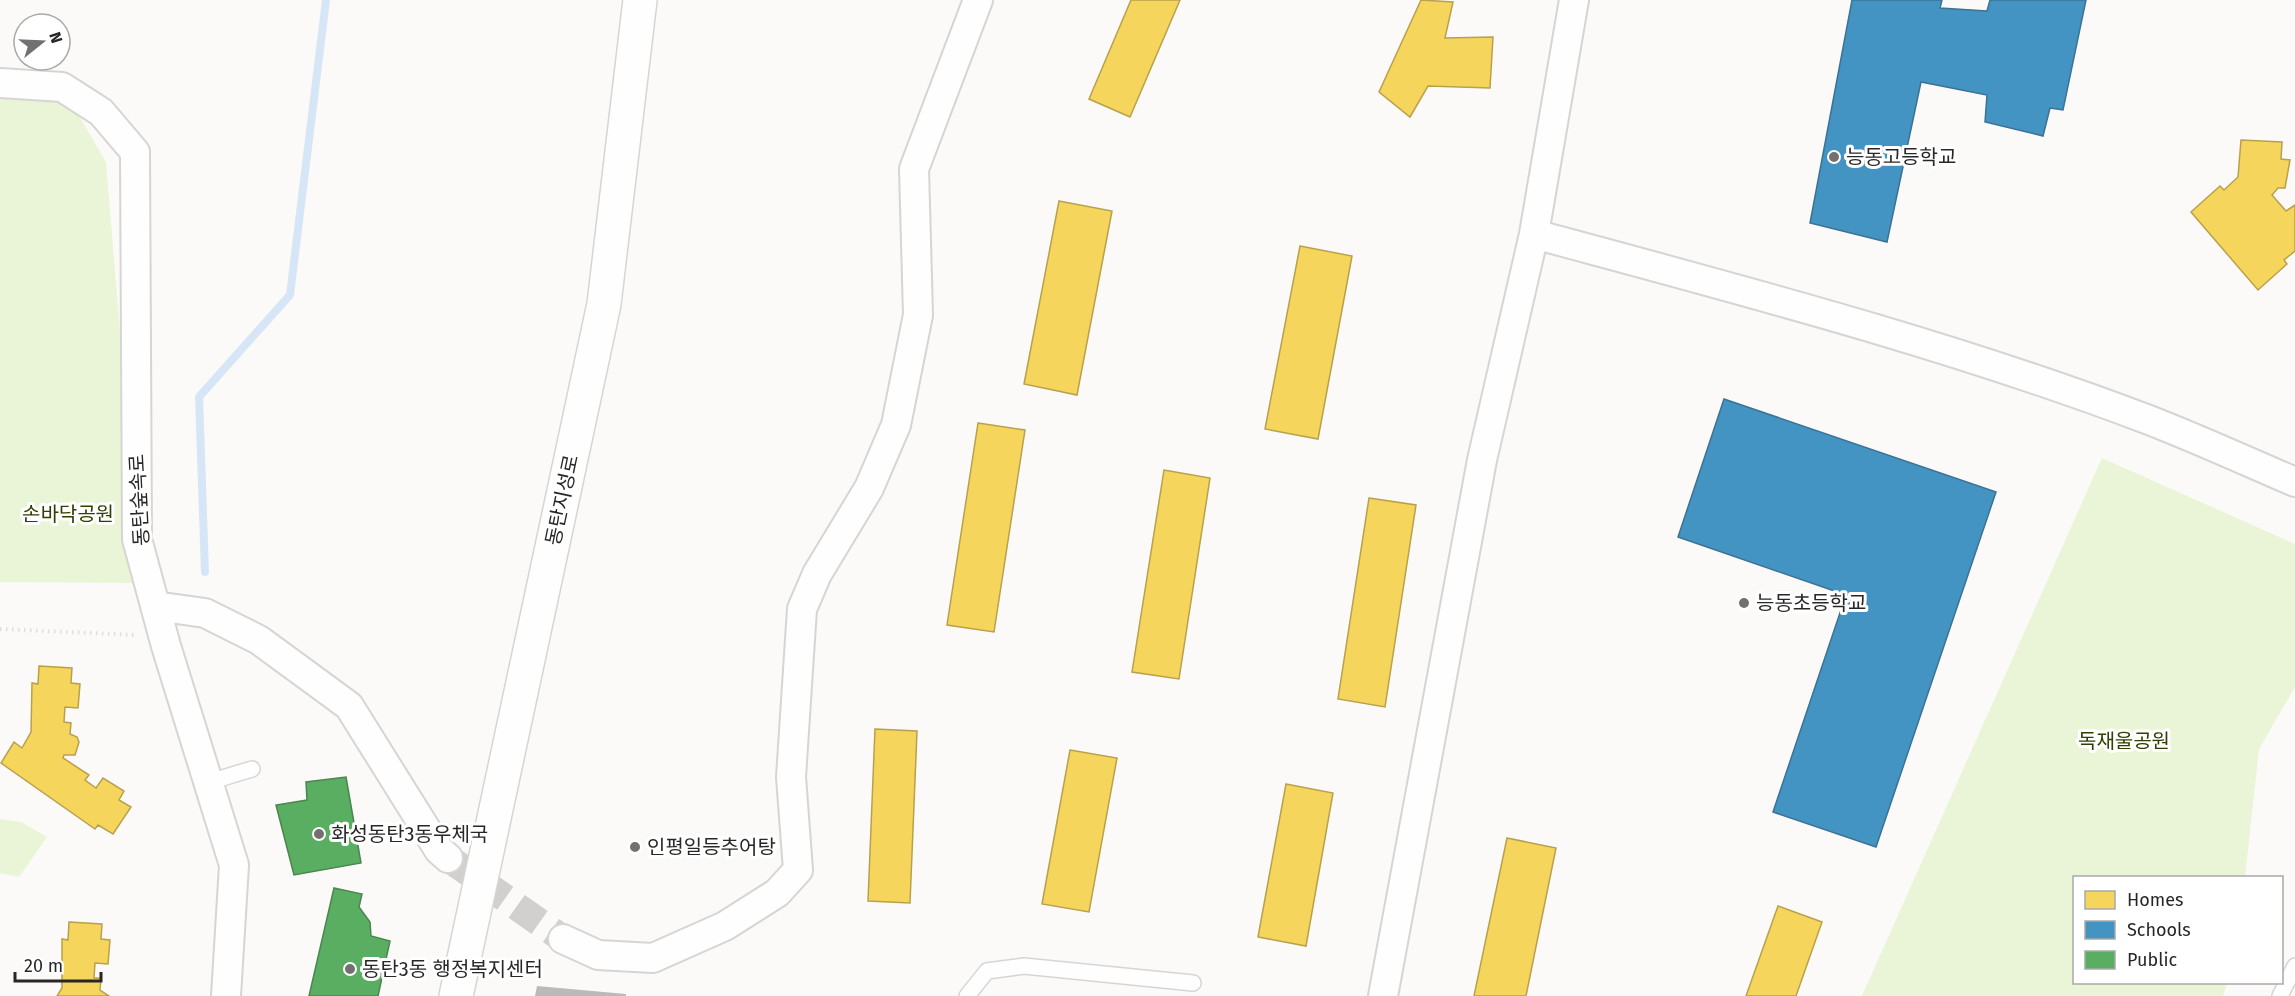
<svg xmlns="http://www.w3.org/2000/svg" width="2295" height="996" font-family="'Fira Sans','Noto Sans KR',sans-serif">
  <rect width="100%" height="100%" fill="#fbfaf8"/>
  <!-- green -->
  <path fill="#eaf4d6" d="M0,85l62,2 44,75 31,377 -2,44 -135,-1z
    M2102,458l193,86v143l-36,62 -14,128 -171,1v104l153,1 -4,13h-361z
    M0,819l21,3 26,15 -28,40 -19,-4z"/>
  <!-- homes -->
  <path fill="#f6d55c" stroke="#b8a14c" stroke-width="1.5" d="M1131,0h49l-50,117 -41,-18z
    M1421,0l32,2 -8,36 48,-1 -3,51 -62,-2 -18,31 -31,-25z
    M2241,140l41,2 -1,17 9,1 -5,28h-7l-6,7 14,16 9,-6v46l-11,9 3,4 -29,26 -67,-78 29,-26 4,4 14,-13z
    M1059,201l53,10 -35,184 -53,-11z
    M1300,246l52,10 -34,183 -53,-10z
    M978,423l47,7 -31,202 -47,-7z
    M1164,470l46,8 -31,201 -47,-7z
    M1369,498l47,7 -31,202 -47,-8z
    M39,666l33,2 -1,15 9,1 -2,24 -13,-1 -1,15 7,1 -1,11 7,3 2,5 -4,13h-11l-1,3 26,17 -4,5 11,8 7,-10 21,13 -5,9 12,7 -18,27 -15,-9 -3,4 -94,-66 13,-21 8,6 9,-16 1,-49 6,1z
    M875,729l42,2 -7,172 -42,-2z
    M1070,750l47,8 -28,154 -47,-8z
    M1286,784l47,9 -27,153 -48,-9z
    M1507,838l49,10 -30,148h-52z
    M1778,906l44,16 -26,74h-50z
    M69,922l33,2 -1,15 9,1 -2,24 -13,-1 -1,15h7l-1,12 9,6h-52l5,-8v-49l6,1z"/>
  <!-- schools -->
  <path fill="#4393c3" stroke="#3b7394" stroke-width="1.5" d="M1852,0h90l-2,8 47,3 3,-11h96l-23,110 -13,-2 -7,28 -58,-14 2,-27 -66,-13 -34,160 -77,-19z
    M1724,399l272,93 -120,355 -103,-35 73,-217 -168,-58z"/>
  <!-- public -->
  <path fill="#5aae61" stroke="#4b864f" stroke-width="1.5" d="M346,777l15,86 -67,12 -18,-70 31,-5 -1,-18z
    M334,888l28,6 -3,13 11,15 1,14 19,5 -12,55h-69z"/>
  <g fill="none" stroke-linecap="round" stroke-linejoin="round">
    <!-- stream -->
    <path stroke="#d6e6f7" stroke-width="8" d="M205,572l-6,-175 91,-102 36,-295"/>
  </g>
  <!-- building -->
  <path fill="#bbbab8" d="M537,986l89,8v2h-91z"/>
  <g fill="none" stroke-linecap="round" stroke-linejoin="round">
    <!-- street-tunnel -->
    <path stroke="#d1d0ce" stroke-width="28" stroke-dasharray="28 14" stroke-linecap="butt" d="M448,858l115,81"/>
    <!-- lane casing -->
    <g stroke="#d6d5d4" stroke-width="18">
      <path id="lane" d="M209,782l43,-13
        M967,996l20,-25 37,-5 169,17
        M2280,996l15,-30"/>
    </g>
    <!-- street casing -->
    <g stroke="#d6d5d4" stroke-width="32">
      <path id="street" d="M0,83l62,4 39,25 34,40 2,387 29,107 68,219 -8,131
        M1534,234c206,56 415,110 615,186 49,19 97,41 146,62
        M155,606l50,7 54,27 90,66 90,144 9,8
        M563,939l35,16 55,3 72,-32 52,-33 21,-23 -7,-93 11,-168 15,-35 52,-86 27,-63 22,-110 -4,-146 64,-169
        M1383,996l99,-536 52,-226 40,-234"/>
    </g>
    <!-- secondary casing -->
    <g stroke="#d6d5d4" stroke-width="36">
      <path id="secondary" d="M456,996l148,-692 36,-304"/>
    </g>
    <!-- path -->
    <path stroke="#dededd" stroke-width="4" stroke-dasharray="1.5 4.5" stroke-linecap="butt" d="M0,629l134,6"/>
    <!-- lane -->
    <use href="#lane" stroke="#fefefe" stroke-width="15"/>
    <!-- street -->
    <use href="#street" stroke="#fefefe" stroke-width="28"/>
    <!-- secondary -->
    <use href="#secondary" stroke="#fefefe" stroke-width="33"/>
  </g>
  <!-- markers -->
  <g fill="#727170" stroke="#fff" stroke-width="2">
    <circle cx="1834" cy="157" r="6"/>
    <circle cx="1744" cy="603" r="6"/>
    <circle cx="319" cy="834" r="6"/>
    <circle cx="635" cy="847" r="6"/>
    <circle cx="350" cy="969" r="6"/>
  </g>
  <g text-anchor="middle" stroke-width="6" stroke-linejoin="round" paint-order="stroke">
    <!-- poi labels -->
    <g font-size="20" fill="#282726" stroke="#fff" text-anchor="start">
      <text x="1846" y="164">능동고등학교</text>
      <text x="1756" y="610">능동초등학교</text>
      <text x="331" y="841">화성동탄3동우체국</text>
      <text x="647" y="854">인평일등추어탕</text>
      <text x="362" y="976">동탄3동 행정복지센터</text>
    </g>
    <!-- street labels -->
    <g font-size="20" fill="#282726" stroke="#fff">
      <text transform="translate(139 500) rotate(-93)" y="7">동탄숲속로</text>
      <text transform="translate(562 500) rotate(-78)" y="7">동탄지성로</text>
    </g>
    <!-- park labels -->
    <g font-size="20" fill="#303f02" stroke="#fff">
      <text x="68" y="521">손바닥공원</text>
      <text x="2124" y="748">독재울공원</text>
    </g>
  </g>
  <!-- legend -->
  <rect x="2073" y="876" width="210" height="108" fill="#ffffff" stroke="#a9a9a8" stroke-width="1.5"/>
  <rect x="2085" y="891" width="30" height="18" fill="#f6d55c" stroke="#a9a9a8" stroke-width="1.5"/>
  <text x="2127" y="906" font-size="18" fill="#282726">Homes</text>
  <rect x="2085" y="921" width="30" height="18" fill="#4393c3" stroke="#a9a9a8" stroke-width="1.5"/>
  <text x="2127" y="936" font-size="18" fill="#282726">Schools</text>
  <rect x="2085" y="951" width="30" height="18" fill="#5aae61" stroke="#a9a9a8" stroke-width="1.5"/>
  <text x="2127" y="966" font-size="18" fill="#282726">Public</text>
  <!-- north arrow -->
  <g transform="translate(42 42) rotate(72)"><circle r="28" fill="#ffffff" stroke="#a9a9a8" stroke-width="1.5"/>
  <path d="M0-4.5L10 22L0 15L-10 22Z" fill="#727170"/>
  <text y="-9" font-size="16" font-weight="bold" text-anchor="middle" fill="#282726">N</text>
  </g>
  <!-- scale -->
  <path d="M15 972v9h86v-9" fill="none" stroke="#282726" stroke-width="3"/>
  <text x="24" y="972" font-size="18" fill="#282726" stroke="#ffffff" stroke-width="4.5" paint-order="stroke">20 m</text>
</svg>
